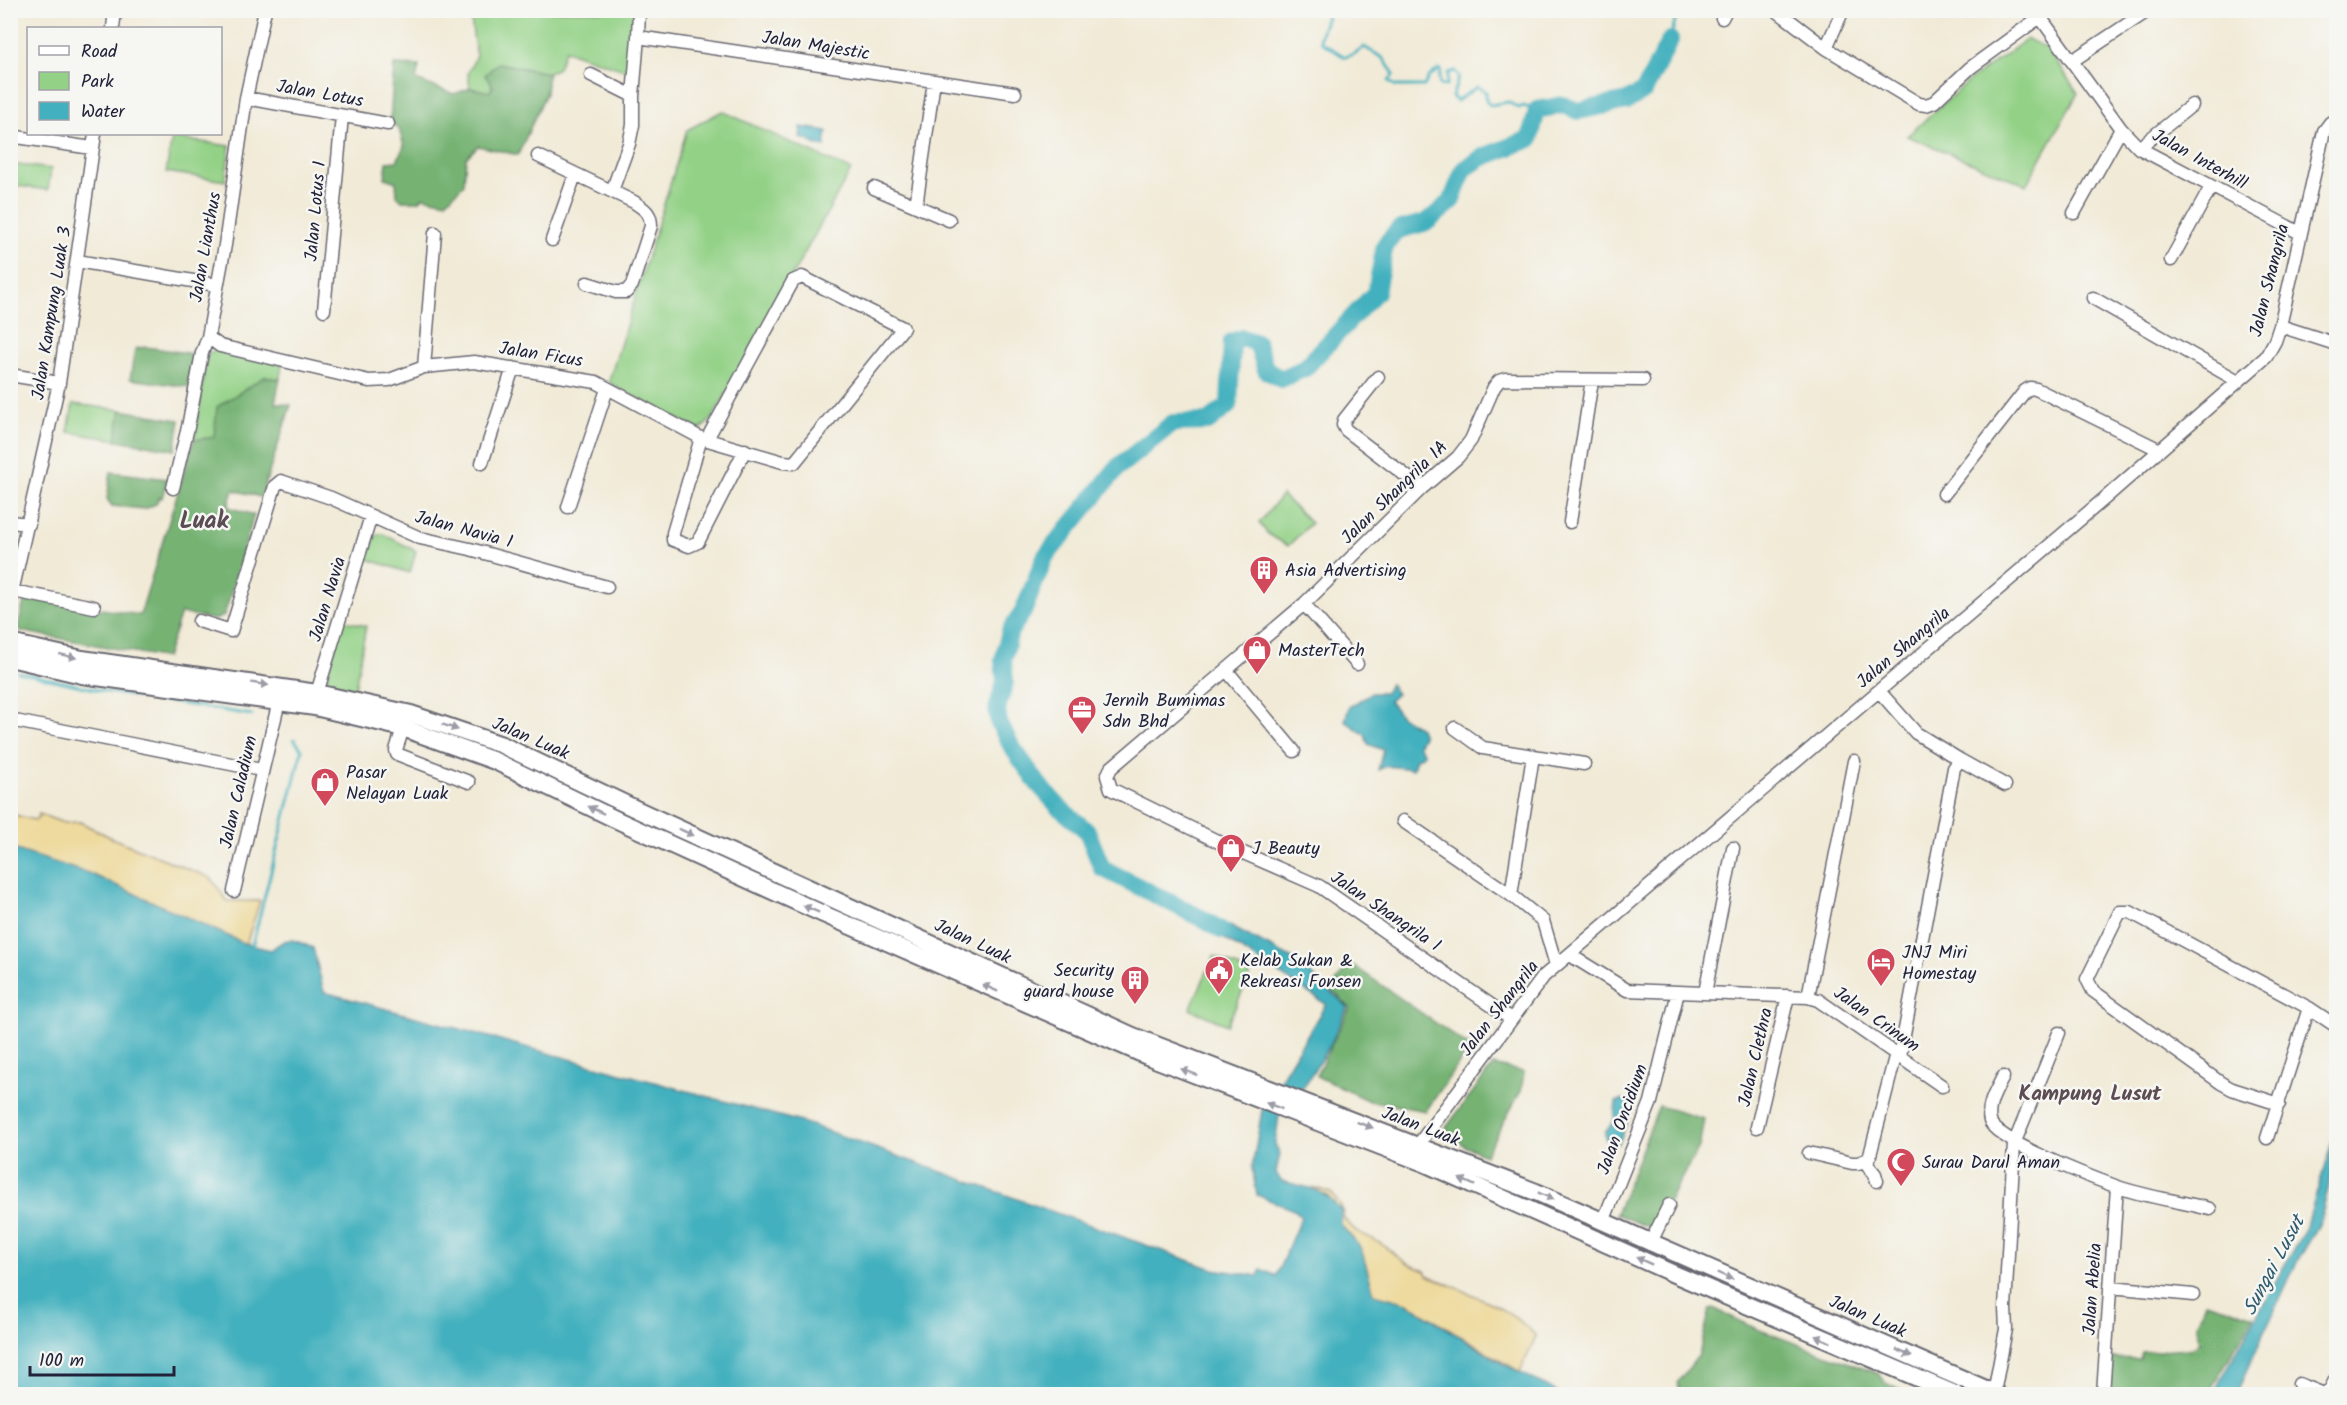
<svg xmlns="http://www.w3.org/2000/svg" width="2347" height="1405" font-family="Kalam,sans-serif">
  <rect width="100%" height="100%" fill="#f6f6f2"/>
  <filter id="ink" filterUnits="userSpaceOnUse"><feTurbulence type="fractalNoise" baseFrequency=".0167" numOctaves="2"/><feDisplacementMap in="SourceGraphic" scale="12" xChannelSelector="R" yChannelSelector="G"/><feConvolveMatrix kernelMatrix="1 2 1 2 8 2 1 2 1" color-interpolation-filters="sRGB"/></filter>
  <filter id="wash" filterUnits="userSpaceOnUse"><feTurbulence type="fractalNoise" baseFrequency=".008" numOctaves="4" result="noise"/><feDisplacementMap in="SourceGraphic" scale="24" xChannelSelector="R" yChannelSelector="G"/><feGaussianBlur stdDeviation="1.35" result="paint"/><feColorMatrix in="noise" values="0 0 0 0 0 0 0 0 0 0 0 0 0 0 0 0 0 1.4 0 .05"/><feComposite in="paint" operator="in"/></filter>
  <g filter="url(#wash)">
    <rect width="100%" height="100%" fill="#f1ead7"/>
    <!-- green -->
    <path fill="#93d186" stroke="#5a7a60" stroke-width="1.5" d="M470,11h164l-2,39 -5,21 -62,-21 -7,18 -10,5 -50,-10 -8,29 -20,-4 -2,-14 8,-18z
      M2027,39l20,9 31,45 -52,92 -119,-49 63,-56z
      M722,111l129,59 -139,249 -12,11 -85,-43 -6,-6 78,-251z
      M172,138l58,8 -5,35 -59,-9z
      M11,164l40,5 -3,21 -37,-5z
      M215,350l67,14 -2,15 -16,-2 -50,61 -20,2 13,-86z
      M73,404l48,6 -5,30 -48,-8z
      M1282,495l29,28 -23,23 -20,-12 -9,-11z
      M379,534h4l33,17 -6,22 -43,-14 8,-22z
      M343,620l23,6 -11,63 -30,-6z
      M1214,956l37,17 -24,52 -37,-16z"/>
    <!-- forest -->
    <path fill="#76b373" stroke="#4c6a57" stroke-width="1.5" d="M498,63l50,10 -2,20 -28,62 -40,-9 -12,12 -2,26 -18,18 -23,-5 -4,4h-17l-5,-5 -1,-14 -11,-4 2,-16 10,-1 7,-15 -5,-17 -9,-7 4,-57 25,1 -3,14 38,14 16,-6 20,4 3,-6 -8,-11z
      M146,347l47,7 -4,33 -59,-8 5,-30z
      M264,377l16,2 -5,24 16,2 -30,92 -28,-7 -5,17 26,8 -30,101 -9,4 -34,-7 -15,45 -146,-27 -2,-4 6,-25 5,-4 111,17 54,-175 20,-3 3,-30z
      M121,410l59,10 -5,30 -59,-10z
      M111,472l56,7 -5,19 -3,-1 -3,7 -11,5 -33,-3 -5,-7z
      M1350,963l120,84 -44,64 -57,-10 -53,-25 34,-68 -19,-19z
      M1493,1065l31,7 -3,19 -36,64 -20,-9 -20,-17z
      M1659,1106l45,13 -5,28 -46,82 -37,-15z
      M2205,1302l49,14 -46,78h-101l4,-36 29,1 2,-7 48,-3 9,-6 -2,-19z
      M1713,1308l44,21 122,45 7,9 23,11h-227l-5,-11 22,-28 11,-46z"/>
    <!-- sand -->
    <path fill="#eeda9e" stroke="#887e6c" stroke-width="1.5" d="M11,814l23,6 4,-2 1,-4 25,9 16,-1 34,17 97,39 16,23h33l-14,43 -155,-70 -80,-25z
      M1313,1187l18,6 10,12 4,15 11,11 24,12 28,21 17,7 2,4c38,17 80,30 109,61l-16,36 -113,-69 -33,-9 -13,-46 -20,-23 -13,-29 -15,-7z"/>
    <!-- water -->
    <path fill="#42b0be" stroke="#32697c" stroke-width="1.5" d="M801,127l26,4 -2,16c-10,-1 -16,-8 -25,-9z
      M1390,684l7,10 -8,7 12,15 19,12 3,8 -5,9 6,9 -8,5 -3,10 -27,-3 -8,4 5,-20 -15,-6 -3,-9 -20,-14 4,-14 22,-14h14z
      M10,848l81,26 155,70 25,6c18,-15 21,-11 42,-2l11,44 481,131 408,146 45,7 3,-7 15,7 25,-59 -5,-6 -39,-16 -5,-27 10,-58 64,-106 -103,-66 -22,-20 17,2 77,40 53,47 -18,38 -24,39 -27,32 -4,28 5,10 -4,18 5,9c28,7 40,6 60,29v15l20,23 13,46 33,9 92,58 62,33h-1550z
      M1621,1100l11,3 1,5 -14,35 -4,2 -9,-5 -1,-8 9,-12 2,-18z
      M2336,1128v29l-16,66 -24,41 -60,130h-23l94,-169z"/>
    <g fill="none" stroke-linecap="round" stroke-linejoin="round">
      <!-- stream -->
      <path stroke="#42b0be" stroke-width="3" d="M1329,10l-9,27 1,5 24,15 9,-3 10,-7 19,11 11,16 -5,7 7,5h28l5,-9 10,-8 2,1 -2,8 1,7h7l1,-12 7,-2 4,6 -7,20 5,4 20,-14 9,5v9l4,4 18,-3 11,6 4,-2 14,4
        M1670,40l8,-30
        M18,672l90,20 144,23
        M252,946l50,-196 -8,-11"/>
      <!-- river -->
      <path stroke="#42b0be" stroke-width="18" d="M1221,930l-20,-12 -99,-50 -15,-37 -27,-23 -21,-23 -27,-38 -13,-24 -2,-14 8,-27 -2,-21 7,-30 13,-19 22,-55 73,-90 55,-44 35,-1 21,-17 3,-63 10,-4 15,5 9,27 15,9 24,-11 71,-76 9,-47 13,-15 29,-8 24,-20 13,-33 19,-12 47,-18 7,-29 26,-5 15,6 49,-10 17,-10 26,-51"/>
    </g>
  </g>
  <g filter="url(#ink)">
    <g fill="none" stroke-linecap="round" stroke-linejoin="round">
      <!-- minor casing -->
      <g stroke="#6a6872" stroke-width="15">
        <path id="minor" d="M461,10l6,2
          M639,10l-1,27 377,56
          M1776,10l50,38 93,56 7,1 8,-3 36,-34 70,-51
          M2035,10l86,119 18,19 161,85
          M1722,18l4,-8
          M113,28l2,-18
          M1826,48l17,-38
          M2072,61l77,-51
          M591,75l42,21
          M246,98l142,26
          M10,136l82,12
          M2139,148l53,-43
          M538,156l96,46c10,7 17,10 17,24l-19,59 -6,7h-10l-29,-9
          M874,188l75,32
          M612,191l17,-47 4,-19v-29l5,-59
          M916,206l18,-125
          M2074,213l47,-84
          M552,240l23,-65
          M2171,260l40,-73
          M77,261l139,24
          M2093,298l145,83
          M324,310l18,-194
          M2280,326l56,18
          M208,337l12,9 149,35 20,-1 35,-13 50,-5 122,20 105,56 82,24 11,1 109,-135 -101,-51 -9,4 -86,158
          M424,367l11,-134
          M10,375l49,8
          M1378,377l-34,43 -1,5 3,5 76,58
          M701,438l-28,95v7l16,6 9,-4 47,-92
          M482,463l31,-95
          M173,488l15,-61 14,-74 6,-16 17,-92 21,-147 19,-88
          M1944,494l81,-103 5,-3 6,1 124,61
          M568,507l39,-118
          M10,522l19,2
          M1570,522l22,-142
          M13,591l81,16
          M10,601l49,-218 36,-249
          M1304,604l53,60
          M199,621l32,10 44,-145 6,-5 50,17 89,40 50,11 137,38
          M1227,671l67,80
          M1879,691l37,42 44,27 -6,8 -54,288
          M317,693l54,-177
          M10,720l251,50
          M403,728l-7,22 1,4 72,28
          M1455,728l28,20 101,16
          M1533,756l-22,139 32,26 13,44
          M1960,760l45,25
          M1403,821l108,74
          M234,891l45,-190
          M1570,955l57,35 181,7 10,3 124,86
          M1705,993l28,-145
          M1808,997l46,-236
          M1511,1019l-192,-133 -94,-41 -114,-56 -4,-13 4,-8 193,-164 118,-116 36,-31 13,-17 23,-53 5,-6 6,-2 138,1
          M2003,1077c-6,12 -17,29 -13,44 5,20 103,57 125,65 30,11 64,15 95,23
          M2279,1104l-47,-15 -11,-6 -128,-92 -6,-12 33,-67h10l179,96
          M1757,1127l31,-131
          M2267,1138l42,-130 27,18
          M1418,1145l126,-169 560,-477 162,-142 9,-16 5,-15 44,-195 6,-8 6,-4
          M1809,1153l43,10h6l11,-4 27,-106
          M1865,1162l10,12 2,7
          M1603,1222l48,-120 27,-110
          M1650,1244l19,-39
          M2111,1287l82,8
          M2299,1384l25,10 6,-4 6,-12
          M1994,1393l12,-64 -1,-21 9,-164 45,-111
          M2103,1394l14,-207"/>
      </g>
      <!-- major casing -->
      <g stroke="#6a6872" stroke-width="20">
        <path id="major" d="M10,643l72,16 235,34 94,21 91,31 138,66 493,225 403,156 461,202
          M10,658l72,17 233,32 88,21 92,33 122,59 204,93 326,143 277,107 250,111 281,120"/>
      </g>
      <!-- minor -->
      <use href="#minor" stroke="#fff" stroke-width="12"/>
      <!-- major -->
      <use href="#major" stroke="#fff" stroke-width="16"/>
    </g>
    <!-- one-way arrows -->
    <defs><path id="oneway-solid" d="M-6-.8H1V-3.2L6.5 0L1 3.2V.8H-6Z" transform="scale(1.5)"/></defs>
    <g fill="#9c9ca7">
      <use href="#oneway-solid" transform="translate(68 656) rotate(13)"/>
      <use href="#oneway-solid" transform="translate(260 684) rotate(9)"/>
      <use href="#oneway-solid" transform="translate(450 727) rotate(19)"/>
      <use href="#oneway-solid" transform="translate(596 810) rotate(-154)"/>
      <use href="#oneway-solid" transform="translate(686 832) rotate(24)"/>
      <use href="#oneway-solid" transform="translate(811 909) rotate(-156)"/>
      <use href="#oneway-solid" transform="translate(990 988) rotate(-156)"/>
      <use href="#oneway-solid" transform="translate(1189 1072) rotate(-159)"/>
      <use href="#oneway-solid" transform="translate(1274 1106) rotate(-159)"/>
      <use href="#oneway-solid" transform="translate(1365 1125) rotate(20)"/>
      <use href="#oneway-solid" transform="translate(1467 1182) rotate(-156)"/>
      <use href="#oneway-solid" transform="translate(1546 1196) rotate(24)"/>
      <use href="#oneway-solid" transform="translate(1644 1261) rotate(-156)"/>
      <use href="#oneway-solid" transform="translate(1725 1276) rotate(23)"/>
      <use href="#oneway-solid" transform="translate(1823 1339) rotate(-157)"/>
      <use href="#oneway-solid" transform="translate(1904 1353) rotate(24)"/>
    </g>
  </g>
  <!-- icons -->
  <defs>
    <g id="building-pin" transform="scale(1.5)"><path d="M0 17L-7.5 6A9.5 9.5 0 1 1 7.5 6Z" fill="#d1495b" stroke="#f6f6f2"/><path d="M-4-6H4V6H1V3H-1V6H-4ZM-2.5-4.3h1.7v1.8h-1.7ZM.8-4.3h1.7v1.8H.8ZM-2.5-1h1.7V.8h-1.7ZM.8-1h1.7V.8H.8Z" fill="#fff"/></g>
    <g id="shop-pin" transform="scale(1.5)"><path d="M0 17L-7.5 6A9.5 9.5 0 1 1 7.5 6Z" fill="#d1495b" stroke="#f6f6f2"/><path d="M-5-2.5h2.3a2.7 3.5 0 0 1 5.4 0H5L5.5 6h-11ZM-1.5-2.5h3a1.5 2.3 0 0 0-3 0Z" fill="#fff"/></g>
    <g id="office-pin" transform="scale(1.5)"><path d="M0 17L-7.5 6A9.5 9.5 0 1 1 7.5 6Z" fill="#d1495b" stroke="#f6f6f2"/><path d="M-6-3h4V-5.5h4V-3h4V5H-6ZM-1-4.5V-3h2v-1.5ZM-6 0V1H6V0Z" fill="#fff"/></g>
    <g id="hotel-pin" transform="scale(1.5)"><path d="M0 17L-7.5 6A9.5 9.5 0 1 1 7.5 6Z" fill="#d1495b" stroke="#f6f6f2"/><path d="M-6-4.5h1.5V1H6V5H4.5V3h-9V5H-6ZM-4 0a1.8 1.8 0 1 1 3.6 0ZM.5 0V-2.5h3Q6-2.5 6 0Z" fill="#fff"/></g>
    <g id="civic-pin" transform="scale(1.5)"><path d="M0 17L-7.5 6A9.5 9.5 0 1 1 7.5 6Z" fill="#d1495b" stroke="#f6f6f2"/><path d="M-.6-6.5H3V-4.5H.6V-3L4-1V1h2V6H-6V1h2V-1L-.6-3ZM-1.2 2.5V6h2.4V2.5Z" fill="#fff"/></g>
    <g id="mosque-pin" transform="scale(1.5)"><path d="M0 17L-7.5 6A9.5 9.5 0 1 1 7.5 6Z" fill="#d1495b" stroke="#f6f6f2"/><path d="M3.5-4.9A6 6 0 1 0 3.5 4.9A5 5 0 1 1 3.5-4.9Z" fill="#fff"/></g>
  </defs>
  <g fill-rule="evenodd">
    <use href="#building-pin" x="1264" y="570"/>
    <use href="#shop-pin" x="1257" y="650"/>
    <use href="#office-pin" x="1082" y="710"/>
    <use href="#shop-pin" x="325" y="782"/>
    <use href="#shop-pin" x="1231" y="848"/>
    <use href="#hotel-pin" x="1881" y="962"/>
    <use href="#civic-pin" x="1219" y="970"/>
    <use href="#building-pin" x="1135" y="980"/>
    <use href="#mosque-pin" x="1901" y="1162"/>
  </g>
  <g text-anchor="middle" stroke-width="5" stroke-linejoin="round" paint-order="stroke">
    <!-- street labels -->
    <g font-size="18" fill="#22223b" stroke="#f6f6f2">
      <text transform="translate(816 45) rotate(9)" y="6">Jalan Majestic</text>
      <text transform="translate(320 93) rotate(10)" y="6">Jalan Lotus</text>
      <text transform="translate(2200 159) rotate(29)" y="6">Jalan Interhill</text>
      <text transform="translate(315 211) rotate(-85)" y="6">Jalan Lotus 1</text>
      <text transform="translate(205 247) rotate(-80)" y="6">Jalan Lianthus</text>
      <text transform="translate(2269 280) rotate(-76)" y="6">Jalan Shangrila</text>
      <text transform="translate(51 313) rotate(-81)" y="6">Jalan Kampung Luak 3</text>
      <text transform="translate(541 354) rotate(9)" y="6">Jalan Ficus</text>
      <text transform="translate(1394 492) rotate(-44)" y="6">Jalan Shangrila 1A</text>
      <text transform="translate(464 529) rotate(15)" y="6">Jalan Navia 1</text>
      <text transform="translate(327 599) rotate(-73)" y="6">Jalan Navia</text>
      <text transform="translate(1903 647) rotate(-40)" y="6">Jalan Shangrila</text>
      <text transform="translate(531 738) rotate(23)" y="6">Jalan Luak</text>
      <text transform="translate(238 792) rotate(-77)" y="6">Jalan Caladium</text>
      <text transform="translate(1386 911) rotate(34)" y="6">Jalan Shangrila 1</text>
      <text transform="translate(973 941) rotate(25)" y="6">Jalan Luak</text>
      <text transform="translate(1499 1008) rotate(-52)" y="6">Jalan Shangrila</text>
      <text transform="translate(1877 1019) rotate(35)" y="6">Jalan Crinum</text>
      <text transform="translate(1755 1057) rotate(-77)" y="6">Jalan Clethra</text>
      <text transform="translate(1622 1119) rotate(-70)" y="6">Jalan Oncidium</text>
      <text transform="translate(1421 1126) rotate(21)" y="6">Jalan Luak</text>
      <text transform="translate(2092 1289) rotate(-86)" y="6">Jalan Abelia</text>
      <text transform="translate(1868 1316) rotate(23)" y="6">Jalan Luak</text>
    </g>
    <!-- poi labels -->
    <g font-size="18" fill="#22223b" stroke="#f6f6f2" text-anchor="start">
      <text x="1285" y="576">Asia Advertising</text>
      <text x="1278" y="656">MasterTech</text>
      <text x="1103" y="706">Jernih Bumimas<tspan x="1103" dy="21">Sdn Bhd</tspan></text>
      <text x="346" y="778">Pasar<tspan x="346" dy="21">Nelayan Luak</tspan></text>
      <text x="1252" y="854">J Beauty</text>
      <text x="1902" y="958">JNJ Miri<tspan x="1902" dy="21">Homestay</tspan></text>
      <text x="1240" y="966">Kelab Sukan &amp;<tspan x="1240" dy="21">Rekreasi Fonsen</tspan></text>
      <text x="1114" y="976" text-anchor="end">Security<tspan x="1114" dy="21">guard house</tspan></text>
      <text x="1922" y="1168">Surau Darul Aman</text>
    </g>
    <!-- water labels -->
    <g font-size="20" font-style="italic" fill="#2f5b6f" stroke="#f6f6f2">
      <text transform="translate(2273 1265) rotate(-62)" y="7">Sungai Lusut</text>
    </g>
    <!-- quarter labels -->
    <g font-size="21" font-weight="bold" fill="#5c4c53" stroke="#f6f6f2">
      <text x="2090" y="1100">Kampung Lusut</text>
    </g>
    <!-- district labels -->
    <g font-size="24" font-weight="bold" fill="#5c4c53" stroke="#f6f6f2">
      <text x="204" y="528">Luak</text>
    </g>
  </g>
  <!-- margin -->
  <rect width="2347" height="1405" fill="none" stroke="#f6f6f2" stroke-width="36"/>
  <!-- legend -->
  <rect x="27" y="27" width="195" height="108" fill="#f6f6f2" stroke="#a1a1a9" stroke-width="1.5"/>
  <rect x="39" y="46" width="30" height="9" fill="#ffffff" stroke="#a1a1a9" stroke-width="1.5"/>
  <text x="81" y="57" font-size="18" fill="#22223b">Road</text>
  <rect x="39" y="72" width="30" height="18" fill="#93d186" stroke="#a1a1a9" stroke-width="1.5"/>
  <text x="81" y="87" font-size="18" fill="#22223b">Park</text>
  <rect x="39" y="102" width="30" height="18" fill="#42b0be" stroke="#a1a1a9" stroke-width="1.5"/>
  <text x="81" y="117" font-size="18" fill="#22223b">Water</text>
  <!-- scale -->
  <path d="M30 1366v9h144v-9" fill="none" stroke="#22223b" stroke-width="3"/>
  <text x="39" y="1366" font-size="18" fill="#22223b" stroke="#f6f6f2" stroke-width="4.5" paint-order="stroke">100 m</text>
</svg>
